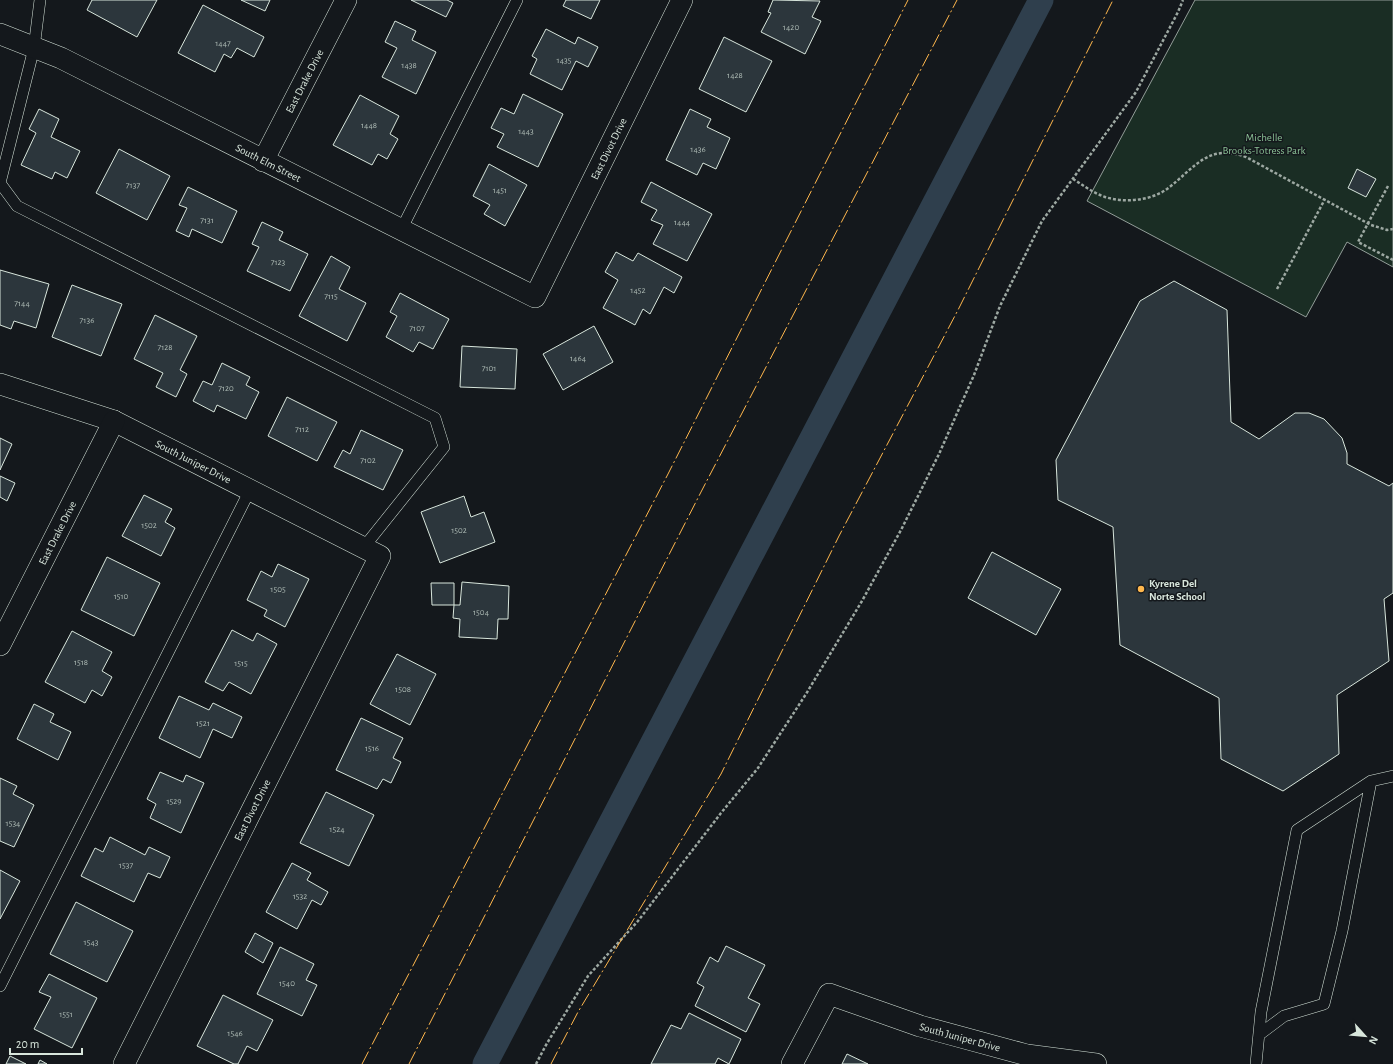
<svg xmlns="http://www.w3.org/2000/svg" width="1393" height="1064" font-family="'Alegreya Sans',sans-serif">
  <rect width="100%" height="100%" fill="#14181c"/>
  <!-- green -->
  <path fill="#1a2d24" stroke="#939e99" d="M1195,0h198v267l-46,-25 -41,75 -219,-116z"/>
  <g fill="none" stroke-linecap="round" stroke-linejoin="round">
    <!-- canal -->
    <path stroke="#2f3f4d" stroke-width="25" d="M485,1064l556,-1064"/>
  </g>
  <!-- building -->
  <path fill="#2c363c" stroke="#d8e6dc" d="M92,0h65l-20,37 -50,-27z
    M241,0h29l-5,11z
    M411,0h36l6,3 -7,14z
    M566,0h34l-9,19 -28,-13z
    M773,0l47,1 -8,16 9,4 -16,33 -44,-22 10,-19 -3,-1z
    M203,5l61,32 -10,20 -17,-9 -6,10 -7,-4 -9,18 -37,-19z
    M395,21l21,10 -4,9 24,12 -20,42 -34,-17 15,-29 -12,-6z
    M546,29l29,15 3,-7 20,10 -10,20 -12,-6 -14,29 -32,-16 7,-15 -5,-3z
    M724,37l48,24 -26,51 -47,-23z
    M523,94l40,20 -25,53 -41,-20 7,-13 -13,-6 10,-20 13,6z
    M360,95l39,21 -9,18 8,5 -11,20 -9,-5 -6,11 -39,-20z
    M39,109l20,10 -8,18 29,14 -13,27 -12,-6 -3,7 -31,-14 15,-32 -7,-4z
    M690,109l21,10 -4,8 23,11 -14,31 -13,-6 -6,12 -31,-15z
    M119,149l51,27 -23,44 -51,-27z
    M489,164l38,21 -22,41 -21,-12 6,-9 -17,-9z
    M1357,169l19,10 -10,18 -18,-9z
    M651,182l61,32 -25,47 -34,-17 10,-19 -12,-5 6,-10 -16,-8z
    M188,187l49,24 -15,32 -30,-14 -3,8 -13,-6 11,-23 -8,-3z
    M262,222l21,10 -4,8 29,14 -18,37 -43,-20 12,-24 -7,-3z
    M616,252l17,9 5,-8 44,24 -8,16 -10,-6 -14,27 -7,-5 -8,16 -32,-17 15,-28 -13,-8z
    M331,256l19,11 -11,22 27,14 -19,38 -48,-25z
    M0,270l49,14 -13,44 -22,-7 -3,8 -11,-4z
    M1174,281l53,29 4,112 28,17 36,-26h14l15,6 18,19 5,15v11l42,22 4,-3v110l-9,6 5,62 -52,34 2,59 -56,37 -62,-32 -2,-61 -99,-53 -7,-118 -55,-27 -2,-40 84,-159z
    M72,285l50,19 -21,52 -49,-19z
    M400,293l49,26 -16,30 -14,-7 -6,10 -27,-15 11,-21 -7,-4z
    M155,315l42,21 -17,34 7,4 -11,23 -20,-10 7,-14 -29,-14z
    M594,326l19,36 -50,28 -20,-36z
    M462,346l55,3 -2,40 -55,-2z
    M222,363l28,14 -4,8 13,7 -13,27 -29,-14 -3,7 -21,-11 10,-20 9,4z
    M287,397l50,25 -20,39 -49,-25z
    M361,430l42,20 -20,40 -49,-23 9,-17 7,4z
    M0,438l12,6 -12,26z
    M0,476l15,7 -8,18 -7,-4z
    M144,495l28,14 -7,13 10,6 -14,28 -39,-20z
    M464,496l7,21 13,-5 11,30 -55,21 -19,-51z
    M992,552l69,37 -25,46 -68,-37z
    M107,557l53,26 -26,53 -53,-26z
    M278,564l31,15 -24,48 -21,-11 3,-6 -20,-10 14,-29 11,6z
    M462,582l47,4 -1,33h-10l-1,20 -38,-2 1,-18 -7,-1 1,-13h6z
    M431,583h23v22h-22z
    M232,630l21,11 4,-8 20,11 -26,50 -22,-12 -6,9 -18,-9z
    M72,631l40,21 -10,19 10,6 -10,19 -10,-6 -7,13 -40,-21z
    M397,654l39,20 -26,51 -40,-21z
    M179,696l30,14 4,-7 29,14 -10,21 -19,-9 -13,29 -41,-20z
    M34,704l20,10 -4,8 21,10 -13,28 -41,-21z
    M361,718l42,20 -10,20 8,4 -10,21 -8,-4 -6,10 -41,-19z
    M160,772l23,10 3,-7 18,8 -23,50 -31,-15 6,-14 -9,-5z
    M0,778l17,8 -4,8 21,11 -20,42 -14,-6z
    M326,792l48,23 -25,51 -49,-23z
    M110,837l35,18 4,-8 21,10 -10,21 -12,-5 -14,29 -53,-26 14,-28 8,4z
    M292,863l19,10 -4,7 21,12 -7,13 -9,-5 -15,29 -31,-17z
    M0,870l20,11 -20,38z
    M76,902l57,29 -26,51 -57,-28z
    M255,933l18,10 -10,20 -18,-11z
    M726,946l39,19 -17,33 12,6 -14,28 -51,-26 9,-19 -7,-4 13,-26 8,5z
    M280,947l34,17 -8,16 11,5 -15,31 -45,-22z
    M49,974l48,24 -25,50 -38,-19 17,-32 -12,-5z
    M223,995l50,25 -16,31 -10,-5 -9,18h-4l-37,-18z
    M689,1013l52,26 -12,25 -11,-6 -3,6h-64l20,-39 10,4z
    M847,1054l21,10h-26z
    M10,1056l16,8h-20z
    M40,1060l7,4h-9z"/>
  <g fill="none" stroke-linecap="round" stroke-linejoin="round">
    <!-- lane casing -->
    <g stroke="#d8e6dc" stroke-width="12">
      <path id="lane" d="M0,183l17,23 418,212 9,29 -80,100
        M0,183l34,-135 6,-48
        M401,230l116,-230
        M0,986l250,-496
        M1260,1034l24,-18 40,-12 18,-73 29,-150
        M1256,1064l5,-52 36,-182 74,-49 22,-5"/>
    </g>
    <!-- street casing -->
    <g stroke="#d8e6dc" stroke-width="22">
      <g id="street">
        <path id="s1" d="M0,34l61,24 474,239 147,-297"/>
        <path id="s2" d="M263,161l83,-161"/>
        <path id="s3" d="M0,384l114,37 266,135 -256,508"/>
        <path id="s4" d="M0,645l114,-224"/>
        <path id="s5" d="M792,1064l37,-70 91,32 107,29 69,9"/>
      </g>
    </g>
    <!-- path -->
    <path stroke="#9da8a2" stroke-width="2.5" stroke-dasharray="3 2" stroke-linecap="butt" d="M1073,179c10,6 20,14 32,18 19,6 45,4 62,-8 28,-21 40,-46 79,-32l125,68 16,5 6,-1
      M1388,186l-30,56 35,18
      M1277,289l48,-90
      M536,1064l10,-19 42,-69 50,-55 83,-108 37,-45 48,-74 56,-93 39,-71 38,-76 35,-79 26,-69 42,-85 94,-129 42,-80 5,-12"/>
    <!-- lane -->
    <use href="#lane" stroke="#14181c" stroke-width="11"/>
    <!-- street -->
    <use href="#street" stroke="#14181c" stroke-width="21"/>
    <!-- power -->
    <path stroke="#ffb74d" stroke-width="1" stroke-dasharray="14 3 2 3" stroke-linecap="butt" d="M362,1064l306,-590 240,-474
      M409,1064l292,-572 256,-492
      M551,1064l27,-52 143,-238 118,-238 119,-226 155,-310"/>
  </g>
  <!-- markers -->
  <circle fill="#ffb74d" stroke="#14181c" stroke-width="1.5" cx="1141" cy="589" r="4"/>
  <g text-anchor="middle" stroke-width="3" stroke-linejoin="round" paint-order="stroke">
    <!-- number labels -->
    <g font-size="9" fill="#adbab4">
      <text x="791" y="30">1420</text>
      <text x="223" y="46">1447</text>
      <text x="564" y="63">1435</text>
      <text x="409" y="68">1438</text>
      <text x="735" y="78">1428</text>
      <text x="369" y="128">1448</text>
      <text x="526" y="134">1443</text>
      <text x="698" y="152">1436</text>
      <text x="133" y="188">7137</text>
      <text x="500" y="193">1451</text>
      <text x="207" y="223">7131</text>
      <text x="682" y="225">1444</text>
      <text x="278" y="265">7123</text>
      <text x="638" y="293">1452</text>
      <text x="331" y="299">7115</text>
      <text x="22" y="306">7144</text>
      <text x="87" y="323">7136</text>
      <text x="417" y="331">7107</text>
      <text x="165" y="350">7128</text>
      <text x="578" y="361">1464</text>
      <text x="489" y="371">7101</text>
      <text x="226" y="391">7120</text>
      <text x="302" y="432">7112</text>
      <text x="368" y="463">7102</text>
      <text x="149" y="528">1502</text>
      <text x="459" y="533">1502</text>
      <text x="278" y="592">1505</text>
      <text x="121" y="599">1510</text>
      <text x="481" y="615">1504</text>
      <text x="81" y="665">1518</text>
      <text x="241" y="666">1515</text>
      <text x="403" y="692">1508</text>
      <text x="203" y="726">1521</text>
      <text x="372" y="751">1516</text>
      <text x="174" y="804">1529</text>
      <text x="13" y="826">1534</text>
      <text x="337" y="832">1524</text>
      <text x="126" y="868">1537</text>
      <text x="300" y="899">1532</text>
      <text x="91" y="945">1543</text>
      <text x="287" y="986">1540</text>
      <text x="66" y="1017">1551</text>
      <text x="235" y="1036">1546</text>
    </g>
    <!-- street labels -->
    <g font-size="11" fill="#d8e6dc" stroke="#14181c">
      <text dy="4" stroke="none"><textPath href="#s2" startOffset="90">East Drake Drive</textPath></text>
      <text dy="4" stroke="none"><textPath href="#s1" startOffset="762">East Divot Drive</textPath></text>
      <text dy="4" stroke="none"><textPath href="#s1" startOffset="298">South Elm Street</textPath></text>
      <text dy="4" stroke="none"><textPath href="#s3" startOffset="209">South Juniper Drive</textPath></text>
      <text dy="4" stroke="none"><textPath href="#s4" startOffset="126">East Drake Drive</textPath></text>
      <text transform="translate(252 810) rotate(-63)" y="4">East Divot Drive</text>
      <text dy="4" stroke="none"><textPath href="#s5" startOffset="217">South Juniper Drive</textPath></text>
    </g>
    <!-- park labels -->
    <g font-size="11" fill="#8ac095" stroke="#14181c">
      <text x="1264" y="141">Michelle<tspan x="1264" dy="13">Brooks-Totress Park</tspan></text>
    </g>
    <!-- poi labels -->
    <g font-size="11" font-weight="bold" fill="#d8e6dc" stroke="#14181c" text-anchor="start">
      <text x="1149" y="587">Kyrene Del<tspan x="1149" dy="13">Norte School</tspan></text>
    </g>
  </g>
  <!-- north arrow -->
  <g transform="translate(1365 1036) rotate(117)" stroke="#14181c" stroke-width="3" paint-order="stroke">
  <path d="M0-3L7 15L0 10L-7 15Z" fill="#d8e6dc"/>
  <text y="-6" font-size="11" font-weight="bold" text-anchor="middle" fill="#d8e6dc">N</text>
  </g>
  <!-- scale -->
  <path d="M10 1048v6h72v-6" fill="none" stroke="#d8e6dc" stroke-width="2"/>
  <text x="16" y="1048" font-size="12" fill="#d8e6dc" stroke="#14181c" stroke-width="3" paint-order="stroke">20 m</text>
</svg>
